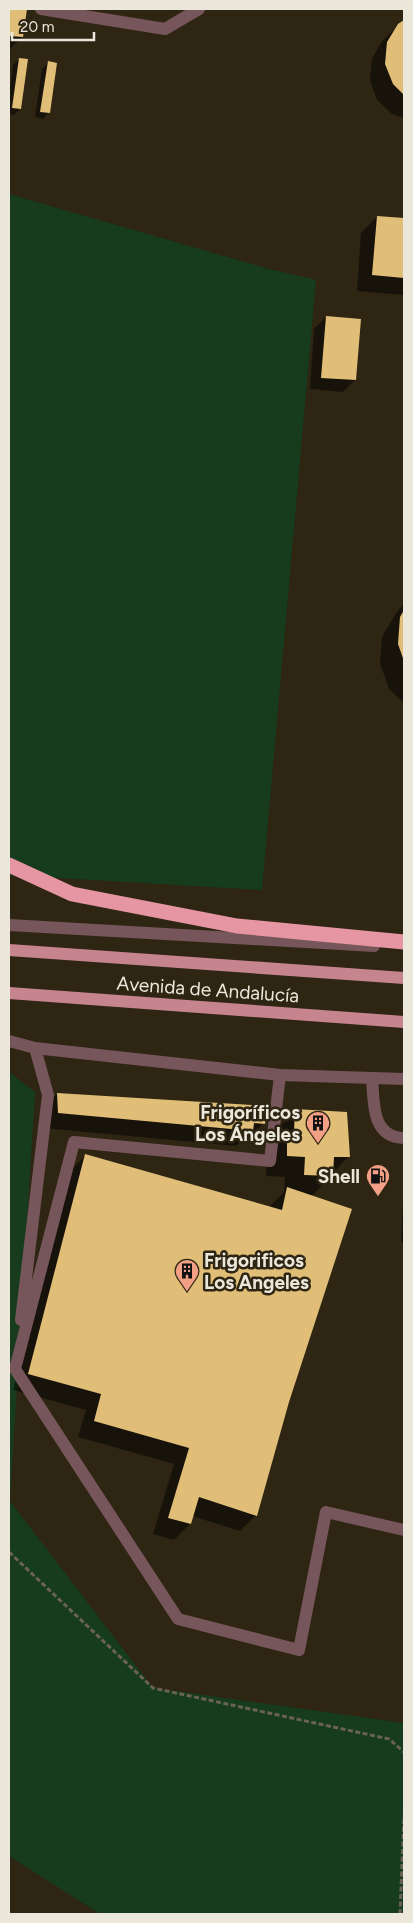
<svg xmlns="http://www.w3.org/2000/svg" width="413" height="1923" font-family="Figtree,sans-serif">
  <rect width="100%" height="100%" fill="#2e2513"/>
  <!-- green -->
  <path fill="#163c1d" d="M9,194l260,75 47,11 -54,610 -253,-15z
    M9,1072l26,20 -25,409 143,187 251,35v191h-304l-91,-58z"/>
  <!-- shadow -->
  <path fill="#0007" d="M9,9h17l-4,28 -13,13z
    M404,21v97l-12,-4 -15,-14 -7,-20 2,-21 10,-18z
    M19,59l1,50 -6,6 -5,-1v-19l4,-30z
    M48,63l1,49 -6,7 -8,-2 7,-48z
    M377,217l27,3v75l-47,-4 4,-58z
    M326,317l29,63 -12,12 -33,-3 4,-60z
    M404,456v22l-1,-4z
    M404,604v99l-15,-14 -9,-26 2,-26 14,-24z
    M57,1094l207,29 -16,16h-5l-7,7 -193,-18 -2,-18z
    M296,1110l52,47 -37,40 -23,204 -32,114 -16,16 -48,-15 -2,8 -16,16 -21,-6 21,-70 -96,-27 8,-27 -73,-20 57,-219 16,-16 184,53 1,-3 13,-13 1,-15 -19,-1 1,-22 8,-23z
    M404,1180v63l-3,-1z"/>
  <!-- building -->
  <path fill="#e0be78" d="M9,9h18l-4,28 -14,-1z
    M404,20v75l-11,-11 -8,-20 2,-22 11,-18z
    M19,58l9,1 -7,50 -9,-1z
    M48,61l9,2 -7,50 -10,-1z
    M377,216l27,2v60l-32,-3z
    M326,316l35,3 -5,61 -35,-2z
    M404,610v51l-6,-17 2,-27z
    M57,1093l210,13 -2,18 -11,-1 -1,8 -195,-18z
    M295,1109l52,3 3,45h-16l-1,19 -29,-1 1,-18 -18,-1v-24h7z
    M85,1154l197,56 5,-23 65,22 -63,193 -32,114 -58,-19 -8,27 -23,-6 21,-70 -95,-27 7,-27 -73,-20z"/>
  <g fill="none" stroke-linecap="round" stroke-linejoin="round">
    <!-- path -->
    <path stroke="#6a6252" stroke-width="3" stroke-dasharray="5 2.5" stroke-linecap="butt" d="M9,1552l144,136 236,51 15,13
      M400,1914l4,-99"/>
    <!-- lane -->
    <path stroke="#76565a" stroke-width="12" d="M41,9l124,20 34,-20
      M280,1075l-10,86 -196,-19 -59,227 163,250 121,31 27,-138 78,18
      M372,1078c2,24 -1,59 32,60
      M21,1320l27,-225 -13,-47"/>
    <!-- street -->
    <path stroke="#76565a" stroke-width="12" d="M9,925l365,21
      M9,1041l26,7 245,27 124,4"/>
    <!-- primary -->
    <path stroke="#c6848e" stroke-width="12" d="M9,950l395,28
      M9,993l395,29"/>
    <!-- highway -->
    <path stroke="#e596a2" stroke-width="15" d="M9,865l63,29 165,32 167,16"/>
  </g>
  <!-- icons -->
  <defs>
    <g id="building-pin" transform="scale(1.25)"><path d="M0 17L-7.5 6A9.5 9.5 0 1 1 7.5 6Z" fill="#f39f86" stroke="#2e2513"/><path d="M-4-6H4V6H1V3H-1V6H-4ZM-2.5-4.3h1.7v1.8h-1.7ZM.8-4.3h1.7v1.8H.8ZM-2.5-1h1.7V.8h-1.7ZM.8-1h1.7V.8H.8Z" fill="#111"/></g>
    <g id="fuel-pin" transform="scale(1.25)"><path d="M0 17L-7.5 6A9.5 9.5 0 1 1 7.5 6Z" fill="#f39f86" stroke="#2e2513"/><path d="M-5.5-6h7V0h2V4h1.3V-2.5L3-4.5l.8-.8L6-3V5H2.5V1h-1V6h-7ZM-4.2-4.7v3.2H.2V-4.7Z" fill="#111"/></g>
  </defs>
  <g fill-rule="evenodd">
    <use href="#building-pin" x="318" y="1123"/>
    <use href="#fuel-pin" x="378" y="1176"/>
    <use href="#building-pin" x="187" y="1271"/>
  </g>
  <g text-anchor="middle" stroke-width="5" stroke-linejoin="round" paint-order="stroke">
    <!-- street labels -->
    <g font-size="19" fill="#ece7db" stroke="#2e2513">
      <text transform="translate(208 989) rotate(4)" y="7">Avenida de Andalucía</text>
    </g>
    <!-- poi labels -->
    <g font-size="19" font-weight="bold" fill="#ece7db" stroke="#2e2513" text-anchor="end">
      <text x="300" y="1119">Frigoríficos<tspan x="300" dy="22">Los Ángeles</tspan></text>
      <text x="360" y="1183">Shell</text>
      <text x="204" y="1267" text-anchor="start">Frigorificos<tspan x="204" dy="22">Los Angeles</tspan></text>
    </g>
  </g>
  <!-- border -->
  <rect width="413" height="1923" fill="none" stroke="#ece7db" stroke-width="20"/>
  <!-- scale -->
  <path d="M12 32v8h82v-8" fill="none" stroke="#ece7db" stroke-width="2.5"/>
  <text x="20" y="32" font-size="15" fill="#ece7db" stroke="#2e2513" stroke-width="4" paint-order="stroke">20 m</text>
</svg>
